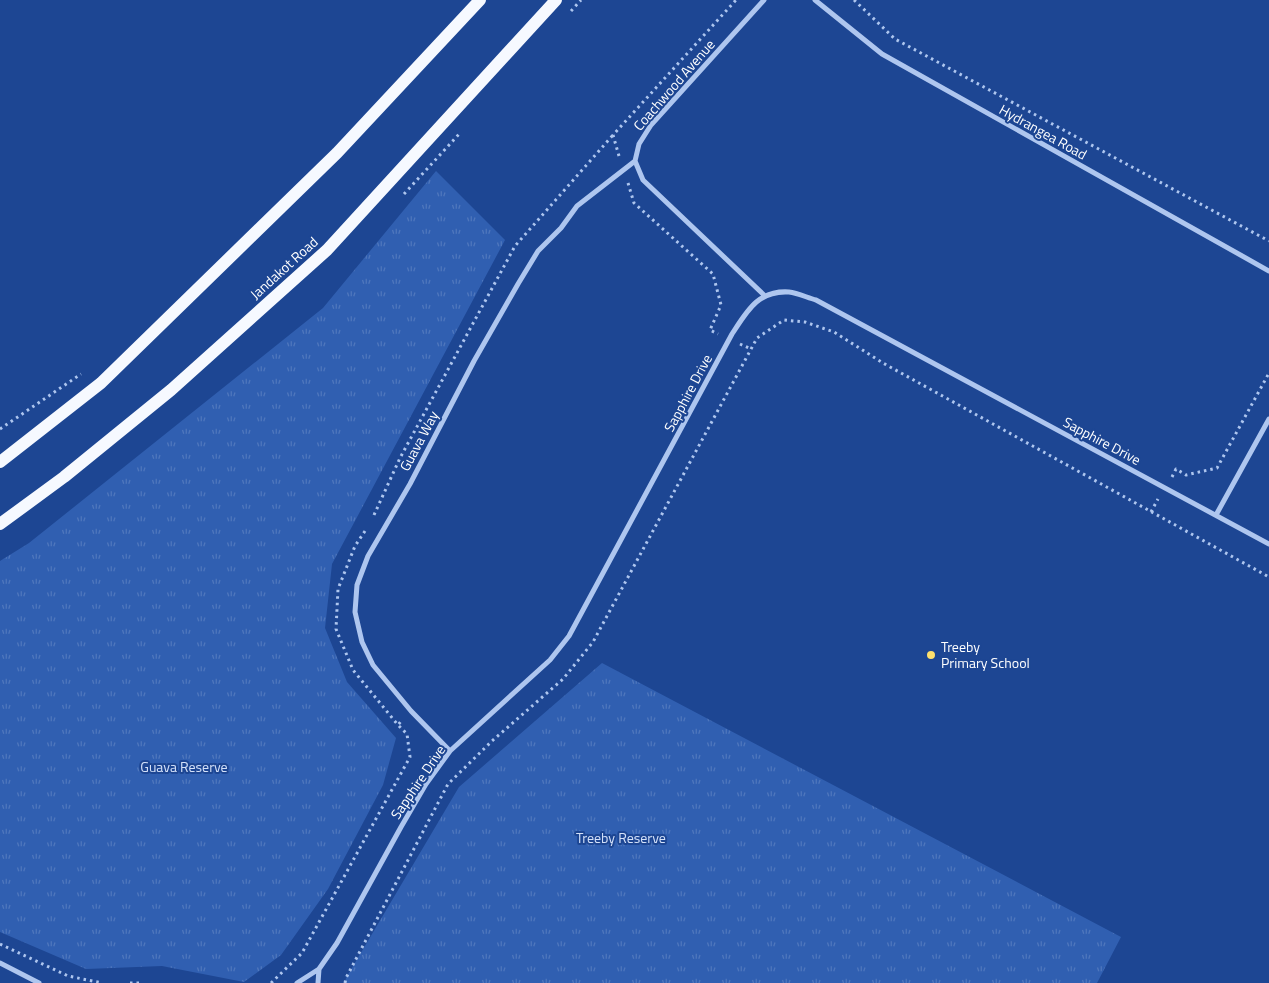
<svg xmlns="http://www.w3.org/2000/svg" width="1269" height="983" font-family="'Titillium Web',sans-serif">
  <defs>
    <pattern id="park-tufts" width="24" height="20" patternUnits="userSpaceOnUse" patternTransform="scale(1.25)"><rect width="24" height="20" fill="#305fb1"/><path d="M3 7l-1-3M5 7V3M7 7l1-3M15 17l-1-3M17 17v-4M19 17l1-3" fill="none" stroke="#4f77bd"/></pattern>
  </defs>
  <rect width="100%" height="100%" fill="#1d4693"/>
  <!-- park -->
  <path fill="url(#park-tufts)" d="M436,171l69,69 -173,324 -7,64 22,54 49,56 -13,47 -55,104 -47,66 -37,27 -82,-16 -76,3 -86,-37v-371l29,-18 294,-235z
    M602,663l519,274 -24,46h-752l1,-5 113,-191z"/>
  <g fill="none" stroke-linecap="round" stroke-linejoin="round">
    <!-- path -->
    <path stroke="#aec6ef" stroke-width="3" stroke-dasharray="2.5 4" stroke-linecap="butt" d="M854,0l41,39 374,202
      M571,11l10,-11
      M619,156l-6,-21 123,-135
      M628,183l6,20 79,71 8,31 -11,25 8,4
      M404,194l57,-62
      M740,344l11,5
      M0,429l81,-55
      M1172,477l4,-8 10,6 31,-7 52,-95
      M1151,512l7,-13
      M374,515l26,-57 115,-212 98,-111
      M365,531l-10,15 -17,43 -2,40 17,41 45,55 4,-5
      M0,944l68,32 34,7
      M130,983h11
      M271,983l31,-30 108,-196 -3,-23 -9,-9
      M345,983l1,-5 102,-194 44,-43 71,-62 30,-37 164,-304 27,-18 21,2 29,10 49,31 386,214"/>
    <!-- minor -->
    <path stroke="#aec6ef" stroke-width="5" d="M815,0l67,54 387,217
      M764,295l-121,-115 -8,-19 4,-17 12,-19 113,-125
      M1216,515l53,-96
      M450,751l-39,-40 -38,-46 -11,-23 -7,-30 2,-27 11,-29 42,-72 64,-123 44,-77 20,-33 23,-23 16,-22 58,-45
      M0,963l39,20
      M297,983l22,-14 18,-26 64,-116 25,-43 24,-33 100,-91 19,-24 163,-302c15,-23 26,-44 57,-42 9,1 19,6 27,8l453,244
      M318,983l1,-14"/>
    <!-- primary -->
    <path stroke="#f6f9ff" stroke-width="12" d="M0,462l101,-79 236,-230 143,-153
      M0,524l64,-47 107,-87 156,-140 229,-250"/>
  </g>
  <!-- markers -->
  <circle fill="#fee06d" stroke="#1d4693" stroke-width="2" cx="931" cy="655" r="5"/>
  <g text-anchor="middle" stroke-width="4" stroke-linejoin="round" paint-order="stroke">
    <!-- street labels -->
    <g font-size="14" fill="#fff" stroke="#1d4693">
      <text transform="translate(674 85) rotate(-49)" y="5">Coachwood Avenue</text>
      <text transform="translate(1043 132) rotate(29)" y="5">Hydrangea Road</text>
      <text transform="translate(284 268) rotate(-42)" y="5">Jandakot Road</text>
      <text transform="translate(688 393) rotate(-62)" y="5">Sapphire Drive</text>
      <text transform="translate(419 441) rotate(-62)" y="5">Guava Way</text>
      <text transform="translate(1102 441) rotate(28)" y="5">Sapphire Drive</text>
      <text transform="translate(418 782) rotate(-56)" y="5">Sapphire Drive</text>
    </g>
    <!-- poi labels -->
    <g font-size="14" fill="#fff" stroke="#1d4693" text-anchor="start">
      <text x="941" y="652">Treeby<tspan x="941" dy="16">Primary School</tspan></text>
    </g>
    <!-- park labels -->
    <g font-size="14" fill="#d5e2fa" stroke="#1d4693">
      <text x="184" y="772">Guava Reserve</text>
      <text x="621" y="843">Treeby Reserve</text>
    </g>
  </g>
</svg>
